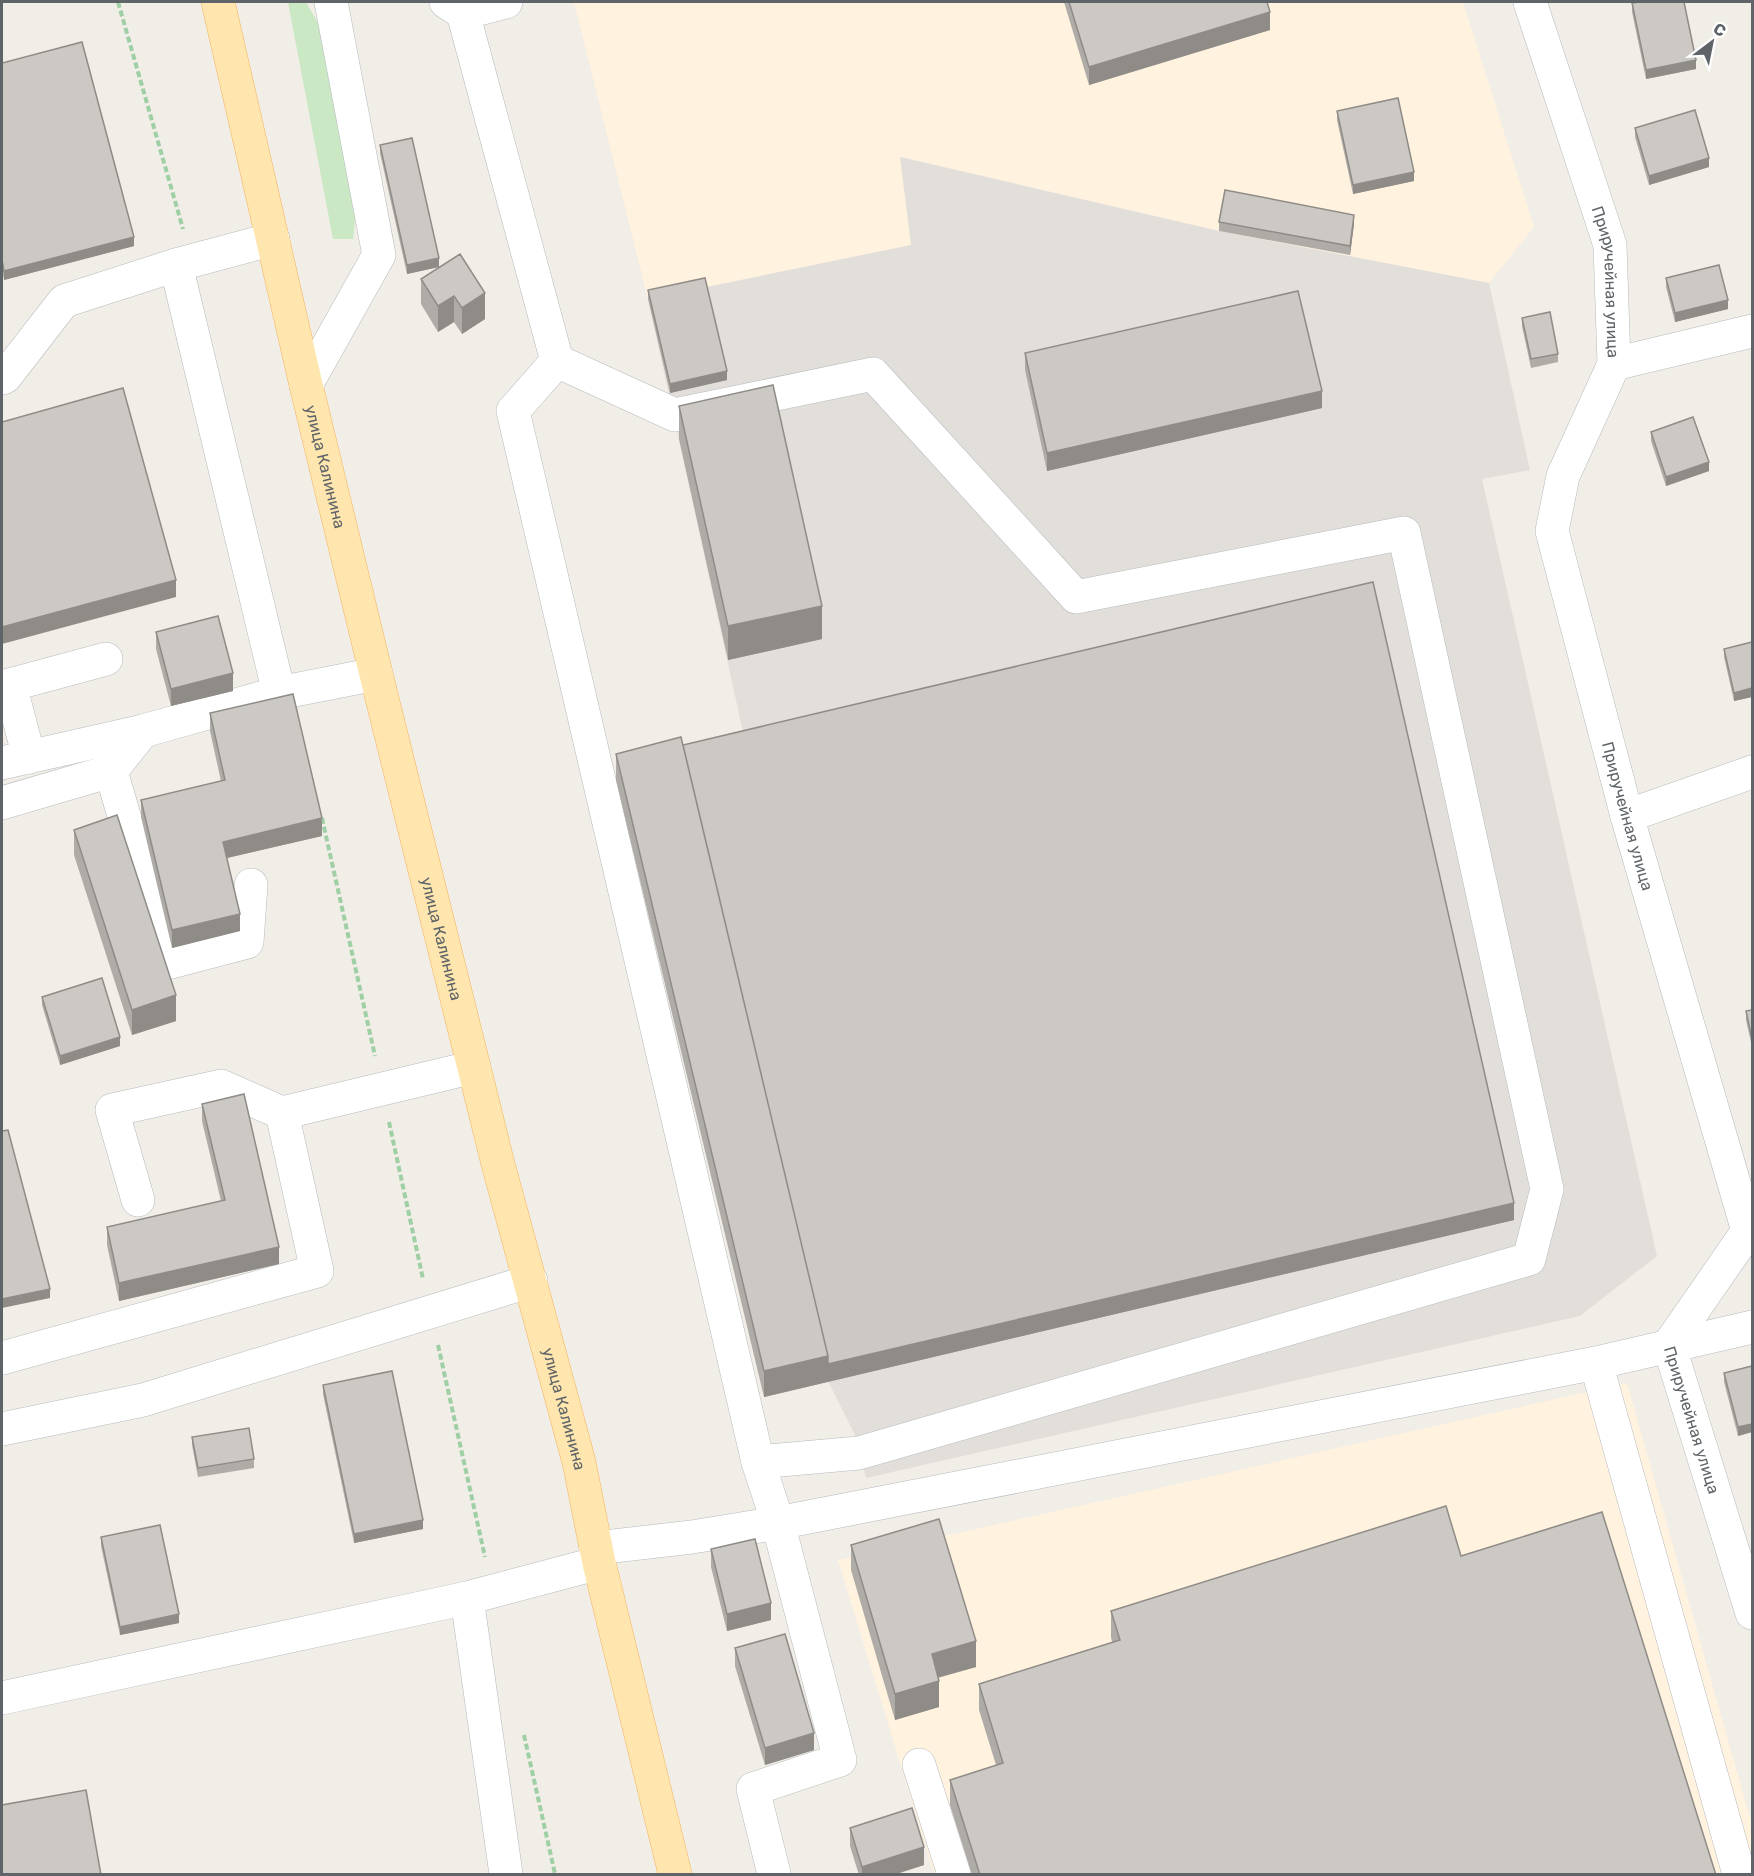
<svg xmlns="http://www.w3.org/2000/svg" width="1754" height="1876" font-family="Rubik,sans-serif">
  <rect width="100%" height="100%" fill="#f1ede7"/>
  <!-- commercial -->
  <path fill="#fff2de" d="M574,2h889l71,225 -45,56 -270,-52 -318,-74 10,88 -263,54z
    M1627,1383l125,442v49h-818l-96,-314z"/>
  <!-- industrial -->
  <path fill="#e2dfdb" d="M900,157l319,74 270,52 41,187 -48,9 175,777 -77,60 -714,162 -11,-43 -27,-54 -82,-635 -98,-447 263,-54z"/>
  <!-- green -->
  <path fill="#c9e8c3" d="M288,2h18l19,34 31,176 -3,27h-20z"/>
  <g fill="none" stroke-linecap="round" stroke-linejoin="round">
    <!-- minor casing -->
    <g stroke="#b7babe" stroke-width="34">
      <g id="minor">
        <path d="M446,2l17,11 43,-11"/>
        <path id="s1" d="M1530,2l80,243 4,119 -51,112 -11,55 75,285 121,415 -79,114 83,268"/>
        <path d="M463,13l94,348 -44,50 245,1051 20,61 62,237 -87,29 21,85"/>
        <path d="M176,265l103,428"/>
        <path d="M557,361l118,54 198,-41 203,223 328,-64 143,656 -18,70 -670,194 -101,9"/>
        <path d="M1614,364l138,-33"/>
        <path d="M2,378l3,-1 59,-76 112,-36 97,-26"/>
        <path d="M306,385l73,-130 -48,-253"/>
        <path d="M10,685l19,72"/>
        <path d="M2,687l104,-28"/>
        <path d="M143,731l-32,40 56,192 80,-21 4,-57"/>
        <path d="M2,763l141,-32 136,-38 97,-19"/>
        <path d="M2,803l109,-32"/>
        <path d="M1627,816l125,-44"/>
        <path d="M138,1200l-26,-90 109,-24 61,27"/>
        <path d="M2,1358l315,-87 -35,-158 192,-46"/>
        <path d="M1596,1363l143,511"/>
        <path d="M2,1429l141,-29 388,-119"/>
        <path d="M596,1548l96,-11 86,-14 818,-160 156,-36"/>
        <path d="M467,1598l39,276"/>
        <path d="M2,1698l465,-100 132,-35"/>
        <path d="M919,1765l35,109"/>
      </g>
    </g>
    <!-- major casing -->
    <g stroke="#f5b35c" stroke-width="34">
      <g id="major">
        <path id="s2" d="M218,2l88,383 70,289 122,490 81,298 20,101 76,311"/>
      </g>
    </g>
    <!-- path -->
    <path stroke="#9fcfa5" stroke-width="4" stroke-dasharray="6 3" stroke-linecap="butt" d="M118,2l65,227
      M322,818l53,238
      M389,1122l34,157
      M438,1345l47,212
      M524,1735l31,139"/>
    <!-- minor -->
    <use href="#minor" stroke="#fff" stroke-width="33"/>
    <!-- major -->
    <use href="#major" stroke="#ffe5ae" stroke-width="33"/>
  </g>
  <!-- wall -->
  <path fill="#afaca8" d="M1064,2h203l3,28 -181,55z
    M1632,3l64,66 -50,10 -14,-67z
    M2,63l132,183 -130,34 -2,-11z
    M1337,111l77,70 -61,13 -16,-74z
    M1635,128l74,39 -60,18 -14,-48z
    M380,145l59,122 -32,7 -27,-121z
    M1219,222l135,2 -4,31 -131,-24z
    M1666,278l62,31 -53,13 -9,-35z
    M421,279l64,14v26l-23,15 -8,-12 -16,10 -17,-28z
    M648,290l79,90 -57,13 -22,-94z
    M1522,318l36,36v8l-27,6 -9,-42z
    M1025,353l297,55 -275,63 -22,-101z
    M679,406l143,233 -94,21 -49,-221z
    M1651,432l58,39 -43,15 -15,-45z
    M156,632l77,59 -62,15 -15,-57z
    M1752,642v55l-18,4 -10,-44v-8z
    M210,713l112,123 -96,22 14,73 -68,17 -31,-131v-17l80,-19 -11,-50z
    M683,745l831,475 -750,177 -148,-617v-26z
    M74,830l102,191 -44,14 -58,-180z
    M42,997l78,49 -60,19 -18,-60z
    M1752,1010v37l-6,-27v-9z
    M202,1104l77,160 -160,37 -12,-56v-18l114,-26 -19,-80z
    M1752,1366v66l-14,4 -14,-54v-9z
    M323,1385l100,144 -69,14 -31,-149z
    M192,1437l62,22v9l-56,9 -6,-32z
    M101,1537l78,86 -59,12 -19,-89z
    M851,1545l125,122 -38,11 1,29 -44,13 -44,-150z
    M711,1549l60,71 -44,11 -16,-64z
    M1461,1556l255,319h-744l-22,-70v-25l46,-15 -17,-55v-26l133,-42 -1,-5v-26z
    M735,1648l79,102 -49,15 -30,-99z
    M850,1828l74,37 -31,10h-34l-9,-29z"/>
  <!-- shaded-wall -->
  <path fill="#8f8c88" d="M1270,12v18l-181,55v-18z
    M1696,60v9l-50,10v-9z
    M1709,158v9l-60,18v-9z
    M1414,172v9l-61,13v-9z
    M1354,215v9l-4,31v-9z
    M134,237v9l-130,34v-9z
    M439,258v9l-32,7v-9z
    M485,293v26l-23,15v-26z
    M454,296v26l-16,10v-26z
    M1728,300v9l-53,13v-9z
    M727,371v9l-57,13v-9z
    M1322,391v17l-275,63v-18z
    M1709,462v9l-43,15v-9z
    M176,580v17l-174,47v-17z
    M822,606v33l-94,21v-34z
    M233,673v18l-62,15v-17z
    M1752,688v9l-18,4v-8z
    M322,818v18l-99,23v-17z
    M240,914v17l-68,17v-18z
    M176,995v26l-44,14v-25z
    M120,1037v9l-60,19v-9z
    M1514,1203v17l-750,177v-26l64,-15z
    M279,1247v17l-160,37v-18z
    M50,1289v9l-48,10v-9z
    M1752,1424v8l-14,4v-9z
    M423,1520v9l-69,14v-9z
    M771,1603v17l-44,11v-17z
    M179,1614v9l-59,12v-8z
    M976,1641v26l-44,12v-25z
    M939,1681v26l-44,13v-26z
    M814,1733v17l-49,15v-17z
    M924,1847v18l-31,10h-31v-8z"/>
  <!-- building -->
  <path fill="#ccc8c3" stroke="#8f8c88" stroke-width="1.5" d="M1069,2h198l3,10 -181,55z
    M1639,2h45l12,58 -50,10 -14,-67z
    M82,42l52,195 -130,34 -2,-11v-197z
    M1398,98l16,74 -61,13 -16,-74z
    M1695,110l14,48 -60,18 -14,-48z
    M412,138l27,120 -32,7 -27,-120z
    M1225,190l129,25 -4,31 -131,-24z
    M460,254l25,39 -23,15 -8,-12 -16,10 -17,-27z
    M1719,265l9,35 -53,13 -9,-35z
    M705,278l22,93 -57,13 -22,-94z
    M1298,291l24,100 -275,62 -22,-100z
    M1550,312l8,42 -27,5 -9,-41z
    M773,385l49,221 -94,20 -49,-220z
    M123,388l53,192 -174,47v-205z
    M1693,417l16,45 -43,15 -15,-45z
    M1373,582l141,621 -686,161v-8l-145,-611z
    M218,616l15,57 -62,16 -15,-57z
    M1752,642v46l-18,5 -10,-44z
    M293,694l29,124 -99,24 17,72 -68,16 -31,-130 84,-20 -15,-67z
    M681,737l147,619 -64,15 -148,-617z
    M117,815l59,180 -44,15 -58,-180z
    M102,978l18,59 -60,19 -18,-59z
    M1752,1010v29l-6,-28z
    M244,1094l35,153 -160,36 -12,-56 118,-27 -23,-96z
    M8,1130l42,159 -48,10v-168z
    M1752,1366v58l-14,3 -14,-54z
    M392,1371l31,149 -69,14 -31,-149z
    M249,1428l5,31 -56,9 -6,-31z
    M1446,1506l15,50 141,-44 114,363h-736l-30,-95 53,-17 -24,-79 141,-44 -9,-29z
    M939,1519l37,122 -44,13 7,27 -44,13 -44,-149z
    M160,1525l19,89 -59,13 -19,-90z
    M755,1539l16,64 -44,11 -16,-65z
    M785,1634l29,99 -49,15 -30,-100z
    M86,1790l15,85h-99v-70z
    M912,1808l12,39 -62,20 -12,-39z"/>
  <g text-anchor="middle" stroke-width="4.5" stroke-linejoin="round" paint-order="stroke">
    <!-- street labels -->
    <g font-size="16" fill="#5e6468" stroke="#fff">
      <text dy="6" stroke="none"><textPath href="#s1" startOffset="292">Приручейная улица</textPath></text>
      <text dy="6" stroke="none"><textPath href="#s2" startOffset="477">улица Калинина</textPath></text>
      <text dy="6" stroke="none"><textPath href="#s1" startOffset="849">Приручейная улица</textPath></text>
      <text dy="6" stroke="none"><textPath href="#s2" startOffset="963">улица Калинина</textPath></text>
      <text dy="6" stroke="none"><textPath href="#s2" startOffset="1449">улица Калинина</textPath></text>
      <text dy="6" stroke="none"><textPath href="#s1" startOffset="1498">Приручейная улица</textPath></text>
    </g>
  </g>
  <!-- border -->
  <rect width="1754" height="1876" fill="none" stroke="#5e6468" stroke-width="6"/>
  <!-- north arrow -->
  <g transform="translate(1712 42) rotate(32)" stroke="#ffffff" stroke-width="4.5" paint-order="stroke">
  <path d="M0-4.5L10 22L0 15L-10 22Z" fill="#5e6468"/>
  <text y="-9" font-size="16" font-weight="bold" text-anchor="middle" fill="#5e6468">С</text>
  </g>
</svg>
